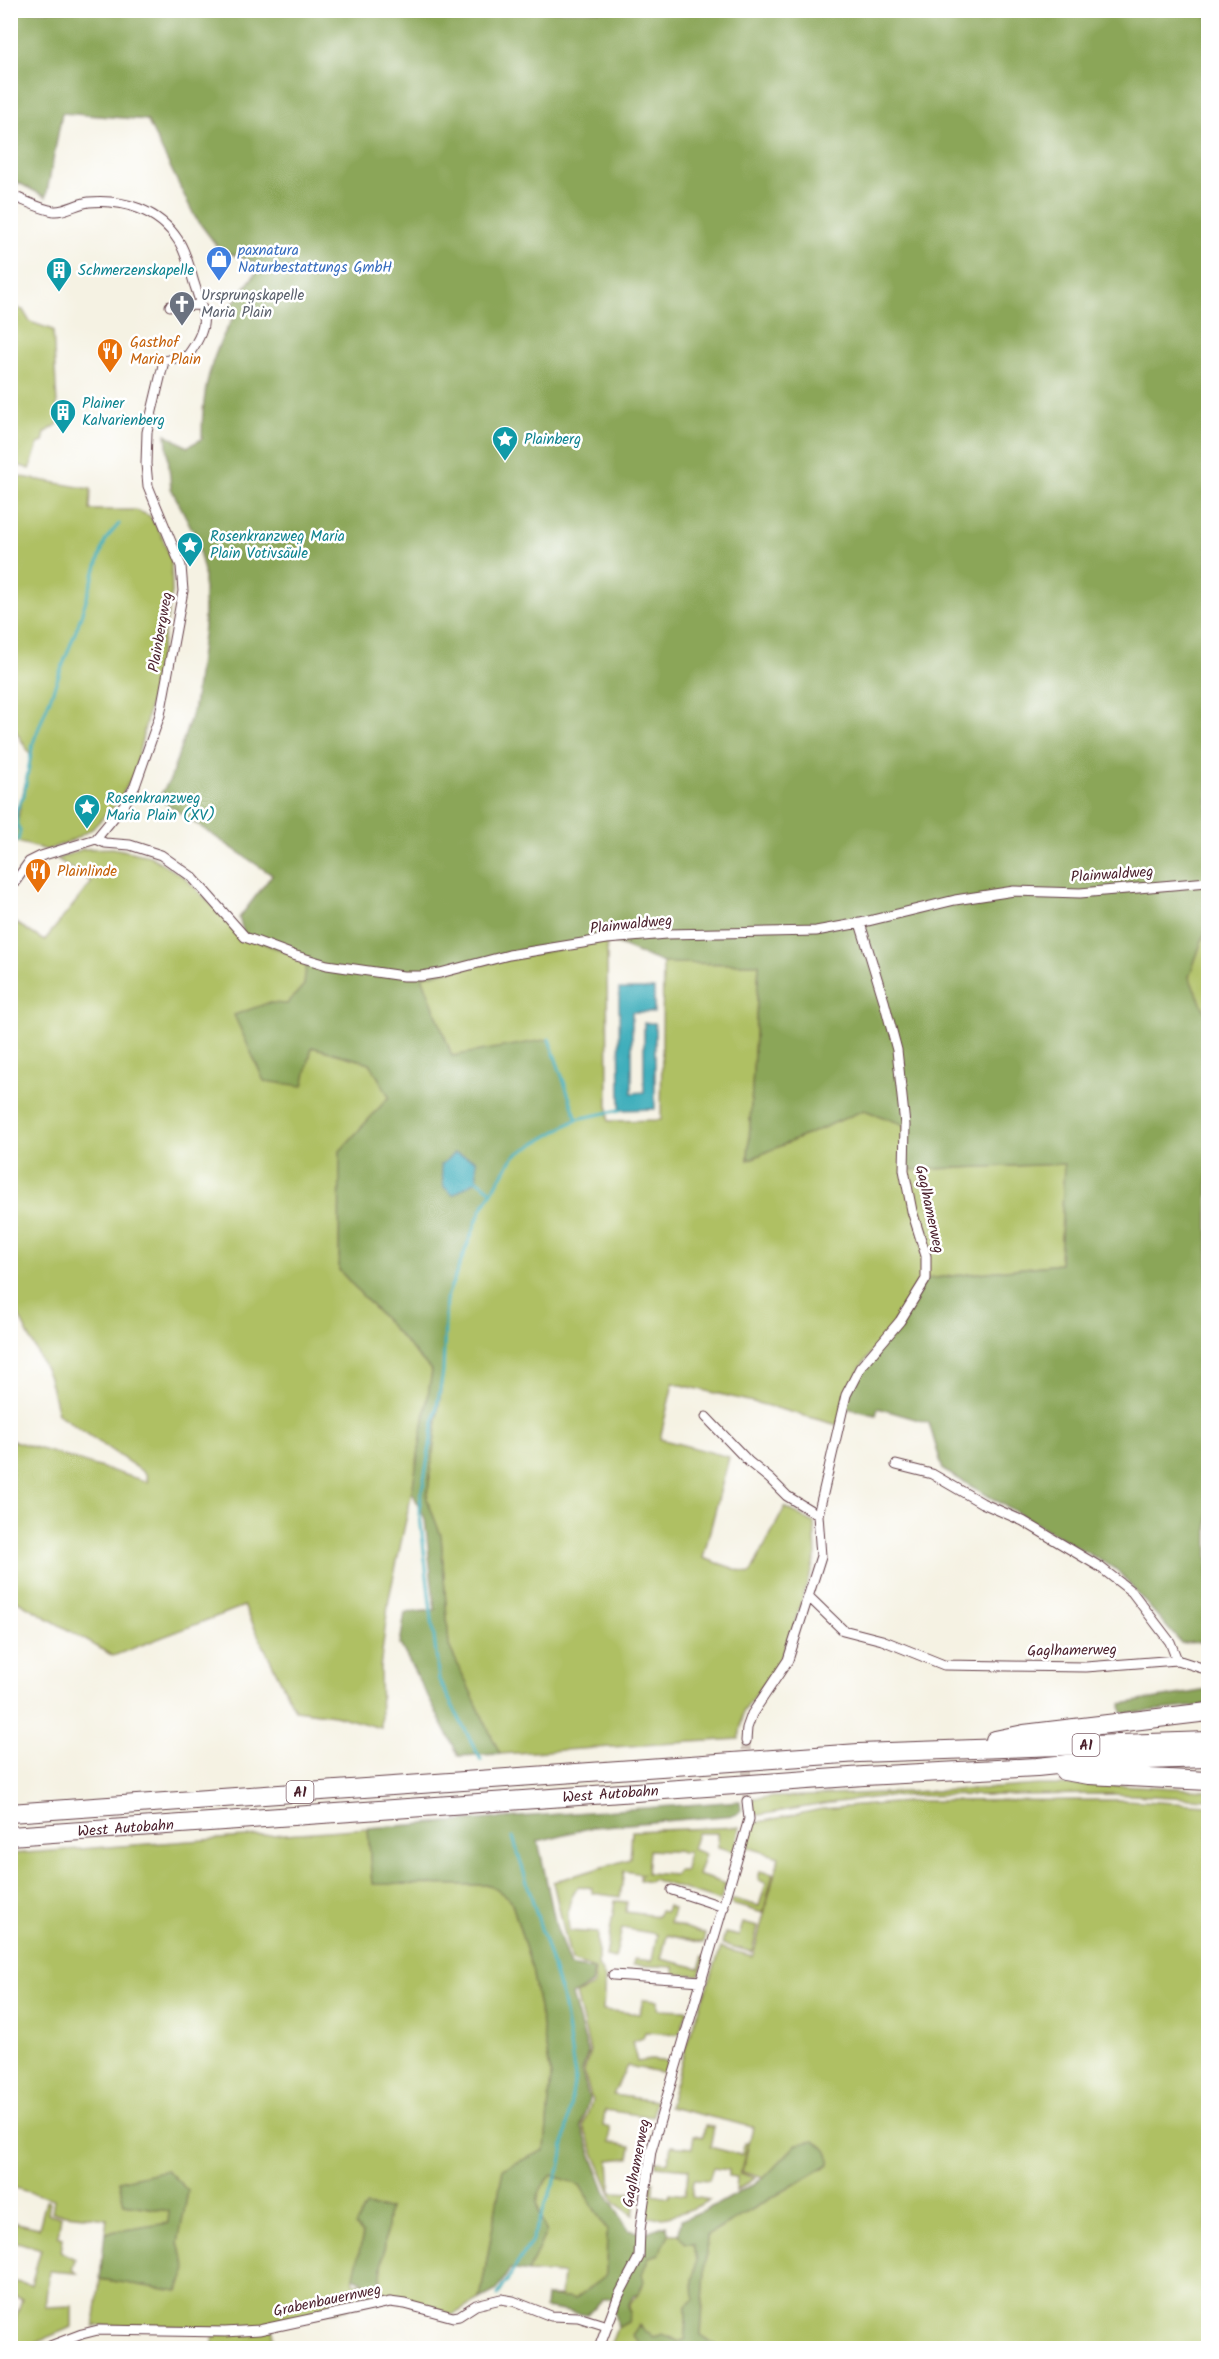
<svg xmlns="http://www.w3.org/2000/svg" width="1219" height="2359" font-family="Kalam,sans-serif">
  <rect width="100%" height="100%" fill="#fff"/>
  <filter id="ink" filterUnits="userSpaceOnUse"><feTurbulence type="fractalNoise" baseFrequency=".0167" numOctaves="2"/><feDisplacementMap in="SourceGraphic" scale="12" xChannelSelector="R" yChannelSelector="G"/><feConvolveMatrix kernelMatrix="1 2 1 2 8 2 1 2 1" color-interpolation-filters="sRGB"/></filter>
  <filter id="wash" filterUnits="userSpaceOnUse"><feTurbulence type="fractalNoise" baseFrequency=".008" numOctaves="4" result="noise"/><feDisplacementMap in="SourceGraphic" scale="24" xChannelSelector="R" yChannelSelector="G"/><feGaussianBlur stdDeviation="1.35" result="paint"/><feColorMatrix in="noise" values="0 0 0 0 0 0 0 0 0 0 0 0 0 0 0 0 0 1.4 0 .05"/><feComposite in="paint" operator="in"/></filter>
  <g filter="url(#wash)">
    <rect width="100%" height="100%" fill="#f5f2e3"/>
    <!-- green -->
    <path fill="#afc063" stroke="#7c7047" stroke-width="1.5" fill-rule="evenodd" d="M11,306l12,4 7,12 23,8 5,94 -13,9 -2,9 -5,2 -8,25 -19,-6z
      M11,475l80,14 -1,21h46l14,6 11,18 10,26 1,32 -18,95 -20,87 -18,30 -24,25 -19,11 -26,10 -34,-9 18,-85 -20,-33z
      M113,848l37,8 34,21 61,60 62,22 -3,26 -17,19 -19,-1 44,44 58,16 19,34 -49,54 -1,119 93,101 -20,121 -23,106 -9,70 1,60 -47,-13 -39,-5 -51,-104 -131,50 -102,-59v-157l137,42 -2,-8 -88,-60 -9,-37 -31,-63 -7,1 -1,-396 34,22 48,-59 -35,-23 26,-10z
      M1208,924v94l-19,-41z
      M607,939l1,182 53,-1 2,-157 96,1 -11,196 116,-50 41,15 -1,45 160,-6 -4,100 -134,15 -66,89 -22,57 -77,-21 -88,-21 -13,56 69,18 -26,101 47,16 35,-67 29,16 2,32 -23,74 -17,39 -33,44 -4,27 -239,15 -51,-108 -8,-110 -14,-37 16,-126 3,-73 35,-90 33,-54 63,-37 -125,-63 -31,-80z
      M1039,1785h81l88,5v9l-96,-5 -223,2 -59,7 -71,12 -8,-4 2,-13 229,-9z
      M1125,1800l83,5v543h-487l-20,-12 6,-100 121,-71 1,-7 -32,-14 -33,34 -22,-6 11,-45 -84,-20 17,-61 35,-98 32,8 26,-99 -32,-10 7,-24 68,-14 96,-8z
      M739,1827l-4,25 -17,-5 -1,-14h-20l-5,16 13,5 -7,21 28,9 -6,17 -68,-22 -4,3 -8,-2v-5l3,-1 -19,-3 -4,26 -28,-4v-5l-13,-2c-12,14 -12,27 -10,45l29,2v32l7,13 -2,32 37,4 3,-15 15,1v9l30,1 -9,24 -34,-2 -2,6 -11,4 5,20 14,-2 21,2 -6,11 -39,-7 -14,29 42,6 -2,16 -48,-7 -2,16 7,2v14l21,4 -2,12 -20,2 2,32 26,1 -4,22 -18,-12 -32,-77 9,-25 -8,-29 6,-21 -14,-57 17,-8 2,-17 -24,-8 -18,-79 77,-23 2,-28zM649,1850l39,2 -2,19h-8l-2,4 -29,-2z
      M368,1828l4,56 118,1 21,15 21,69 19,107 -6,74 -42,19 -23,130 -27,16 -22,-8 -44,-9 -7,-13 9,-76 -26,25 -10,49h13l-4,23 -89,16 1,26h-61v-19l-61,-4 -58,1 6,-47 78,12 9,-21 -9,-27 10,-52 -21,-21 -48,11 5,23 46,7 -2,13 -63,9 2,-14 -55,-7 2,-13 -43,-12v-333z
      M760,1871l13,3 -10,39 -32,-9 2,-5 26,7 7,-23 -8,-3z
      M615,1901l12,1 -1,10 32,4 2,-5 6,1 2,-6 6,3 -4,14 35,11 -2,9 -36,-8 -6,24 38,9 4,-12 3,1 -7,18 -25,-1v-7l-41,-2 1,-6 18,2 5,-27 -35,-6 -7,31 -9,-2z
      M743,1923l15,4 -6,25 -30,-8 3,-11 14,3z
      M705,2126l9,1 -4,20 31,8 4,-12h3l-8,30 16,5 -20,13 1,-14 -9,-1v-6l-15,-2 -4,12 -15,-1 -2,18 18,3c-18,10 -44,20 -65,17l6,-35h2v12l16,3 1,-4 15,2 4,-26 -33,-3v-5l12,1 3,-16 21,2 2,-13 9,2z
      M552,2175l28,10 27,46 -1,44 -31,24 -29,-3h15l2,-22 -35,-2 18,-40c-9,-25 -16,-35 6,-57z
      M46,2201l4,1 -2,12 13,2 -3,20 5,2 -2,14 14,7 -3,10 5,4 -28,-2 -4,36 27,-1v21l-50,21h-11v-25h3l8,-24 -11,-4v-14l20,4 10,-36 -27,-8 -1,-19 26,6z
      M669,2234h10l6,9h9l3,17 -4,19 1,20 -8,7v33l-7,3 -8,-5 -29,9 1,2h-34l8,-20 11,-6c0,-28 9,-19 15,-38 0,-3 -1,-6 -1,-10 0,-5 5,-12 7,-17l10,-3z"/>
    <!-- forest -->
    <path fill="#8ba659" stroke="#6a6242" stroke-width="1.5" fill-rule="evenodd" d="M10,11h1198v913l-19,53 19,41v624l-27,1 -64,-73 -174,-100 -14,-47 -51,-15 -2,7 -34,-8 4,-12 80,-116 134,-15 4,-100 -160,6 1,-45 -41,-15 -116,50 11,-196 -96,-1 -56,-23 -185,36 30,80 97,-17 28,80 -63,37 -33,54 -35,90 -3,73 -16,126 14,37 8,110 51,108 -41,2 -59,-112 5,-31 30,-3 -10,-91 -13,-27 20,-121 -93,-101 1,-119 49,-54 -19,-34 -58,-16 -9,39 -39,-5 -30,-66 34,-12 19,1 17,-19 3,-26 -62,-22 -6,-19 33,-43 -114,-77 12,-18 24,-73 10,-80v-56l-9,-36 -24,-47 -5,-54 21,13 15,-8c0,-46 7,-81 31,-121l-3,-11 32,-42 -42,-15 -25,-33 -48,-97 -85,-7 -16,84 -35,-18zM455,1153l21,7 -35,5z
      M1208,1690v15l-86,9 -1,-10z
      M740,1801l1,9 -6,5 -142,12 -55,14 18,85 14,40 24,4 -3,14 -19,11 16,57 -6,20 7,27 -8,27 24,64 23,40 16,3 22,-8 3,9 -10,20 -10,3 -7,17 2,7 -6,13 -5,2 -5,10 3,6 -3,10 -11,6 -5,-29h-9l-16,16 -42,-7 1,-12 29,3 31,-24 1,-45 -27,-45 -28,-10c-22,21 -15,32 -6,57l-18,40 -18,-3 -13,21 -17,9 23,-130 42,-19 6,-74 -19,-107 -21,-69 -21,-15 -118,-1 -4,-56z
      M814,2141c11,6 16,11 15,23l-122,72 -6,99 20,13h-78l-11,-13 7,-10 15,13 8,-4 17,8 7,-3v-33l8,-7 -1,-20 4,-19 -3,-17h-9l-6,-9 2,-14 37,-16 46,-26 33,-34z
      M167,2170l21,21 -10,52 9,27 -10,21 -77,-12 5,-46 63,-10 1,-12 -45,-7 -5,-23z
      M366,2206l23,3 -9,75 6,13 -24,8 4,-22 -12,-6 9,-43 -8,-8z"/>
    <!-- water -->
    <path fill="#40afbc" stroke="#456774" stroke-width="1.5" d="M619,989h35v23h-22v81l12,-1v-69h11v86l-35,1z
      M455,1153l21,7 1,20 -24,15 -9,-8 -3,-22z"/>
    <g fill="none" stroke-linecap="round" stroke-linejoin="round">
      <!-- stream -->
      <path stroke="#40afbc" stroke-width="3" d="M18,840l2,-9 -3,-6 -1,-14 8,-16 9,-52 45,-118 24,-75 4,-11 13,-15
        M549,1039l28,80
        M477,1180l15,11
        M481,1760l-42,-80 -20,-172 24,-135 3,-73 35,-90 33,-54 63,-37 43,-9
        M498,2295l33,-53 30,-78 14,-87 -12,-77 -50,-163"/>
    </g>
  </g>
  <g filter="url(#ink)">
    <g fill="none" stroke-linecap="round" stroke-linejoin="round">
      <!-- minor-tunnel -->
      <path stroke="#d3c8be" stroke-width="9" stroke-dasharray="9 4.5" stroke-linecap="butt" d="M746,1741l1,60"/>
      <!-- minor casing -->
      <g stroke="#643f47" stroke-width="11">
        <path id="minor" d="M10,195c14,5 30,14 44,16 11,1 24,-8 35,-9 34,-3 70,8 89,38 8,12 12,29 16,43 11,34 16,42 -6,72l-24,6 -17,71 -1,32 2,22 33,80 2,25 -23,124 -25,71 -11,19 -28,34 -55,17 -12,6 -19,27
          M170,306l31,-1
          M96,839l9,4 25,2 31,10 31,22 53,60 48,18 34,10 76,11h18l19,-3 69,-18 98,-16 60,-5 149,-3 44,-8 95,-23 59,-9 66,2 128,-11
          M706,1417l43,45 21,17 17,17 31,19
          M896,1465l36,9 50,29 41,18 77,46 32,25 38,50 7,18
          M808,1596l35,34 39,10 62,25 142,2 91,-7 31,10
          M746,1741l1,-13 5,-14 36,-54 33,-104 -3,-41 28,-120 14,-27 40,-47 26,-42v-23l-14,-45 -8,-41 1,-45 -8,-75 -13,-49 -24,-78
          M672,1890l52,17
          M613,1975l89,6
          M45,2348l37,-14 16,-4 127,2 34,-2 131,-28 15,2 48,13 6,-1 17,-11 25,-6 12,2 38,15 27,1 29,9
          M599,2348l20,-53 20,-38 1,-27 11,-79 98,-332 -2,-18"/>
      </g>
      <!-- motorway casing -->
      <g stroke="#643f47" stroke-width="20">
        <g id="motorway">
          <path d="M995,1740l29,-6 184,-22"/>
          <path d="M1064,1771l25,4 119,6"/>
          <path d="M10,1813l849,-60 349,-12"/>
          <path id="s1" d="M10,1836l854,-60 173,-9 49,-5 122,-4"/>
        </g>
      </g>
      <!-- minor -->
      <use href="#minor" stroke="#fff" stroke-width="9"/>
      <!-- motorway -->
      <use href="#motorway" stroke="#fff" stroke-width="18"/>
    </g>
  </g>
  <!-- icons -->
  <defs>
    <g id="shop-pin" transform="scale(1.35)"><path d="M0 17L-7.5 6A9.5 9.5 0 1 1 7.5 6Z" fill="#3f7fe0" stroke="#fff"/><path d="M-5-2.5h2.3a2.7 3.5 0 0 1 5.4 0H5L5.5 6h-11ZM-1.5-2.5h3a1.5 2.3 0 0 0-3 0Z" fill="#fff"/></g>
    <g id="building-pin" transform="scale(1.35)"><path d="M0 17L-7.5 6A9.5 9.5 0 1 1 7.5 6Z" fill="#0f9aa8" stroke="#fff"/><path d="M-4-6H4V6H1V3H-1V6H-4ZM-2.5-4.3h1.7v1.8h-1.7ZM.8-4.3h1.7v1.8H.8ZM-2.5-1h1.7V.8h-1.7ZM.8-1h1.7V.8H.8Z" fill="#fff"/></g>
    <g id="church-pin" transform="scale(1.35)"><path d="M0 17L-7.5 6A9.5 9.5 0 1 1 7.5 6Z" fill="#6b7280" stroke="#fff"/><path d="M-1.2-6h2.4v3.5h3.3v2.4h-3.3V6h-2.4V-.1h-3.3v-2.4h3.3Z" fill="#fff"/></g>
    <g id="restaurant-pin" transform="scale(1.35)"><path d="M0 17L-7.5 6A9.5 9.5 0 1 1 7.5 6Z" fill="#e8710a" stroke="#fff"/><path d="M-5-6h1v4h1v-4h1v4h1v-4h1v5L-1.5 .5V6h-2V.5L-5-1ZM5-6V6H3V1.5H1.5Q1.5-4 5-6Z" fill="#fff"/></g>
    <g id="sight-pin" transform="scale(1.35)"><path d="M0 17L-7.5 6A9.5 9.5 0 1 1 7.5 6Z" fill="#0f9aa8" stroke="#fff"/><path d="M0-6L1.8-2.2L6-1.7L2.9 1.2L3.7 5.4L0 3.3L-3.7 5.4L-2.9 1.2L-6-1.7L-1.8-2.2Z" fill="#fff"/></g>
  </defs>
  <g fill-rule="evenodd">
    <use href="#shop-pin" x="219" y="259"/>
    <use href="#building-pin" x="59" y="270"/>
    <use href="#church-pin" x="182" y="304"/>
    <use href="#restaurant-pin" x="110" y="351"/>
    <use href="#building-pin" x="63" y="412"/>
    <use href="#sight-pin" x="505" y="439"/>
    <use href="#sight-pin" x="190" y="545"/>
    <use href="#sight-pin" x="87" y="807"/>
    <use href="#restaurant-pin" x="38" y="871"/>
  </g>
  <g text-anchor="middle" stroke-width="5" stroke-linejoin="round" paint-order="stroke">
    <!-- shield labels -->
    <g fill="#fff" stroke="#80626b" stroke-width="1.5">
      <rect x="1072.5" y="1734" width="27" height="22" rx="4.5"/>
      <rect x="286.5" y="1781" width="27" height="22" rx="4.5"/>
    </g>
    <g font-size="14" font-weight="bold" fill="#4a1f2b">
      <text x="1086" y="1750">A1</text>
      <text x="300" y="1797">A1</text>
    </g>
    <!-- shop labels -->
    <g font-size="15" fill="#366cbe" stroke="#fff" text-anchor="start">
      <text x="238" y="255">paxnatura<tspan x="238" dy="17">Naturbestattungs GmbH</tspan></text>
    </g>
    <!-- culture labels -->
    <g font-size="15" fill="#0d838f" stroke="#fff" text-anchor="start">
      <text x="78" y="275">Schmerzenskapelle</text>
      <text x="82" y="408">Plainer<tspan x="82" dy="17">Kalvarienberg</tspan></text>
      <text x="524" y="444">Plainberg</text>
      <text x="210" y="541">Rosenkranzweg Maria<tspan x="210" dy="17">Plain Votivsäule</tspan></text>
      <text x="106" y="803">Rosenkranzweg<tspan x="106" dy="17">Maria Plain (XV)</tspan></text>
    </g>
    <!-- worship labels -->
    <g font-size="15" fill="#5b616d" stroke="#fff" text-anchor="start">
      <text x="201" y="300">Ursprungskapelle<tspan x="201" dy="17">Maria Plain</tspan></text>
    </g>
    <!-- food labels -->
    <g font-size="15" fill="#c56008" stroke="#fff" text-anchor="start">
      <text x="130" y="347">Gasthof<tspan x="130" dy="17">Maria Plain</tspan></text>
      <text x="57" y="876">Plainlinde</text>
    </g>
    <!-- street labels -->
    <g font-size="15" fill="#4a1f2b" stroke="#fff">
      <text transform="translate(160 632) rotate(-80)" y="5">Plainbergweg</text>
      <text transform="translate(1112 874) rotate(-4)" y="5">Plainwaldweg</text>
      <text transform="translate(631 924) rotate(-6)" y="5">Plainwaldweg</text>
      <text transform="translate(930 1209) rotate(78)" y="5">Gaglhamerweg</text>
      <text transform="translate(1072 1650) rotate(-1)" y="5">Gaglhamerweg</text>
      <text dy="5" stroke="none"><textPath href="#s1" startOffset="602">West Autobahn</textPath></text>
      <text dy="5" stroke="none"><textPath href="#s1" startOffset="116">West Autobahn</textPath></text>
      <text transform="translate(636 2163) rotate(-79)" y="5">Gaglhamerweg</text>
      <text transform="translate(327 2300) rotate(-12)" y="5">Grabenbauernweg</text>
    </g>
  </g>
  <!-- margin -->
  <rect width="1219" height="2359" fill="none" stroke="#fff" stroke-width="36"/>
</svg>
